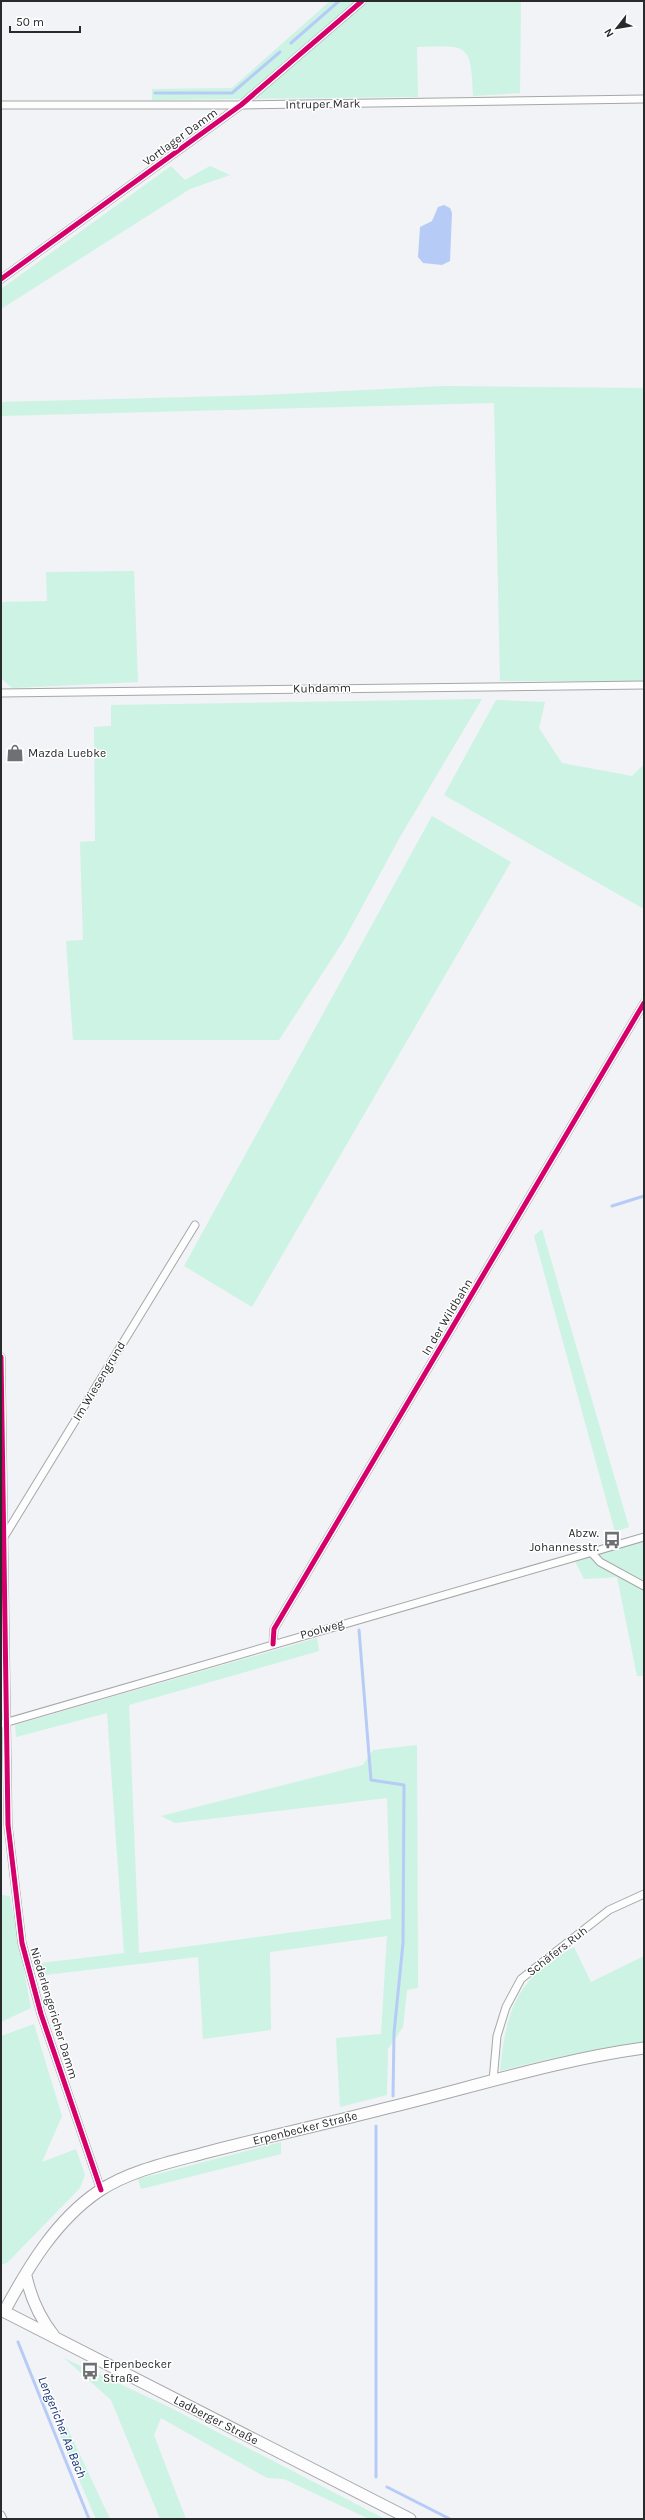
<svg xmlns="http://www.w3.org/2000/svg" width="645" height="2520" font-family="Karla,sans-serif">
  <rect width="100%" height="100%" fill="#f1f3f6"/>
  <!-- green -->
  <path fill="#ccf3e3" d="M330,1h191l-1,92 -47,3c-2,-53 -4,-51 -56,-49l1,50 -266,3v-11l80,-1z
    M171,166l14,14 25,-14 20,9 -40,14 -189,120v-20z
    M444,386l200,2v293h-144l-6,-278 -493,13v-14l263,-7z
    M134,571l4,111 -126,6 -11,-10v-76l46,-1 -1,-29z
    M482,699l-82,138 -56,103 -65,100h-206l-7,-99 17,-1 -3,-98 15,-1 -1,-114 17,-1v-21z
    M496,700l49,2 -6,26 23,35 70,13 12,-12v145l-200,-114z
    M432,816l79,46 -259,445 -68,-41z
    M542,1229l87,298 -14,5 -81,-296z
    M644,1542v134h-7l-20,-99 -33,2 -9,-18z
    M317,1638l2,13 -190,54 10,248 252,-34 -4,-121 -212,25 -14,-7 202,-51 10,-15 44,-5 1,243 -11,2 -4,37 -15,22 -1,46 -47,12 -4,-69 45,-4 6,-98 -117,16 1,78 -68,9 -5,-82 -153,18 -4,-12 83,-10 -17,-240 -91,24 -1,-12z
    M1,1895l9,1 21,112 -30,14z
    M574,1947l17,35 53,-26v86l-91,16 -53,13c6,-61 17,-94 74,-124z
    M34,2024l28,92 -20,46 34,-13 9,26 -5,13 -73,75 -6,2v-229z
    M281,2142v12l-140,35 -3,-10z
    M64,2358l105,49 214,111 -14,1 -85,-40 -17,-1 -106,-60 -7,17 32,84h-26l-49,-119z
    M67,2427l43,92h-14l-39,-90z"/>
  <!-- water -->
  <path fill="#b6ccf6" d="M444,205l6,3 2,5 -2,48 -8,4 -19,-2 -5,-6 2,-30 12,-6 6,-14z"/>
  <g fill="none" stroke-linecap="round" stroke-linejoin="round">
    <!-- stream -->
    <path stroke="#b6ccf6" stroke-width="3" d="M291,43l48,-42
      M155,93h77l48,-41
      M612,1206l32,-10
      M359,1630l12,150 33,5 -1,158 -9,90 -1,63
      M18,2342l71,177
      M376,2477v-351
      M387,2487l63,32"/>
    <!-- minor casing -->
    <g stroke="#a5a7a8" stroke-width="9">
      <path id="minor" d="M1,105h240l403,-6
        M1,279l240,-174 121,-104
        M1,693l643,-8
        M1,1357l7,468 14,118 19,71 60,176
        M4,1537l191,-312
        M591,1552l9,10 44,24
        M273,1644l1,-15 370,-626
        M1,1724l643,-187
        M493,2081l4,-45 9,-29 15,-28 88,-69 35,-16
        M1,2515l2,4"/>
    </g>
    <!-- secondary casing -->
    <g stroke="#a5a7a8" stroke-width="13">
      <path id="secondary" d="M26,2276c5,23 13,41 28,60
        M1,2310l409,209
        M4,2312c24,-45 52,-92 95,-121 32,-21 72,-29 109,-39 58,-15 117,-28 175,-43 87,-21 173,-49 261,-61"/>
    </g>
    <!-- minor -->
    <use href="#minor" stroke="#fdfdfe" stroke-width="7"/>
    <!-- secondary -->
    <use href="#secondary" stroke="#fdfdfe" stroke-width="11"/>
    <!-- cycleway casing -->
    <g stroke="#fff" stroke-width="8">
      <path id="cycleway" d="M1,279l240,-174 121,-104
        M1,1357l7,468 14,118 19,71 60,176
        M273,1644l1,-15 370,-626"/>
    </g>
    <!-- cycleway -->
    <use href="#cycleway" stroke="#d6006c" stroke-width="5"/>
  </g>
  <!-- icons -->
  <defs>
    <g id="shop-bare" transform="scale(1.38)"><path d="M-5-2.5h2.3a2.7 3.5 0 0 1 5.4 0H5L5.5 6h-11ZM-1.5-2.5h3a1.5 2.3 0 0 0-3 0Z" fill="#6f7073" stroke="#fff" stroke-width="2.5" paint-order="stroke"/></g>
    <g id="bus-bare" transform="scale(1.38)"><path d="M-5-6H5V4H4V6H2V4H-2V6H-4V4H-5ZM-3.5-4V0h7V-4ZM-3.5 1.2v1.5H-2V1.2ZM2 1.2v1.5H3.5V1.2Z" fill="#6f7073" stroke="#fff" stroke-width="2.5" paint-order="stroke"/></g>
  </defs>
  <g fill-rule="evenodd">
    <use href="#shop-bare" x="15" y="753"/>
    <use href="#bus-bare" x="612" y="1540"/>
    <use href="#bus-bare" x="90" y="2371"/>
  </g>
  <g text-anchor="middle" stroke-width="3" stroke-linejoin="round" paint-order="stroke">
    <!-- street labels -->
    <g font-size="12" fill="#292a2c" stroke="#fff">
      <text transform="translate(323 104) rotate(-1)" y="4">Intruper Mark</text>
      <text transform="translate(180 137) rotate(-36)" y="4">Vortlager Damm</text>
      <text transform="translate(322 688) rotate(-1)" y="4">Kuhdamm</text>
      <text transform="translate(447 1317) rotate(-59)" y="4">In der Wildbahn</text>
      <text transform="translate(99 1381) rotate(-59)" y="4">Im Wiesengrund</text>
      <text transform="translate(322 1629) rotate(-16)" y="4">Poolweg</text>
      <text transform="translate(557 1951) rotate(-38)" y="4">Schäfers Ruh</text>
      <text transform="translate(54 2013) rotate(73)" y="4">Niederlengericher Damm</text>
      <text transform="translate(305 2128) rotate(-14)" y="4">Erpenbecker Straße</text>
      <text transform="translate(216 2420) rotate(27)" y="4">Ladberger Straße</text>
    </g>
    <!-- poi labels -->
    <g font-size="12" fill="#292a2c" stroke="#fff" text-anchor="start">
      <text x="28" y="757">Mazda Luebke</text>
      <text x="599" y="1537" text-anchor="end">Abzw.<tspan x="599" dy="14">Johannesstr.</tspan></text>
      <text x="103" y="2368">Erpenbecker<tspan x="103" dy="14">Straße</tspan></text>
    </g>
    <!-- water labels -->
    <g font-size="13" font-style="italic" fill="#143276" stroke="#fff">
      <text transform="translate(63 2427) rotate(68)" y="5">Lengericher Aa Bach</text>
    </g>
  </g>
  <!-- border -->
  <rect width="645" height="2520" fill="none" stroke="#292a2c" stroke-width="4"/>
  <!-- north arrow -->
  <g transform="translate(617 28) rotate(239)" stroke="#ffffff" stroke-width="3" paint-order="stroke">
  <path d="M0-3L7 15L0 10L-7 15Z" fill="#292a2c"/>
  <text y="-6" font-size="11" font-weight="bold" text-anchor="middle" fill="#292a2c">N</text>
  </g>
  <!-- scale -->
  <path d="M10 26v6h70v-6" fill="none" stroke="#292a2c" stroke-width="2"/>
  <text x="16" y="26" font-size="12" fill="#292a2c" stroke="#ffffff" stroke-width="3" paint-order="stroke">50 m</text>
</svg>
